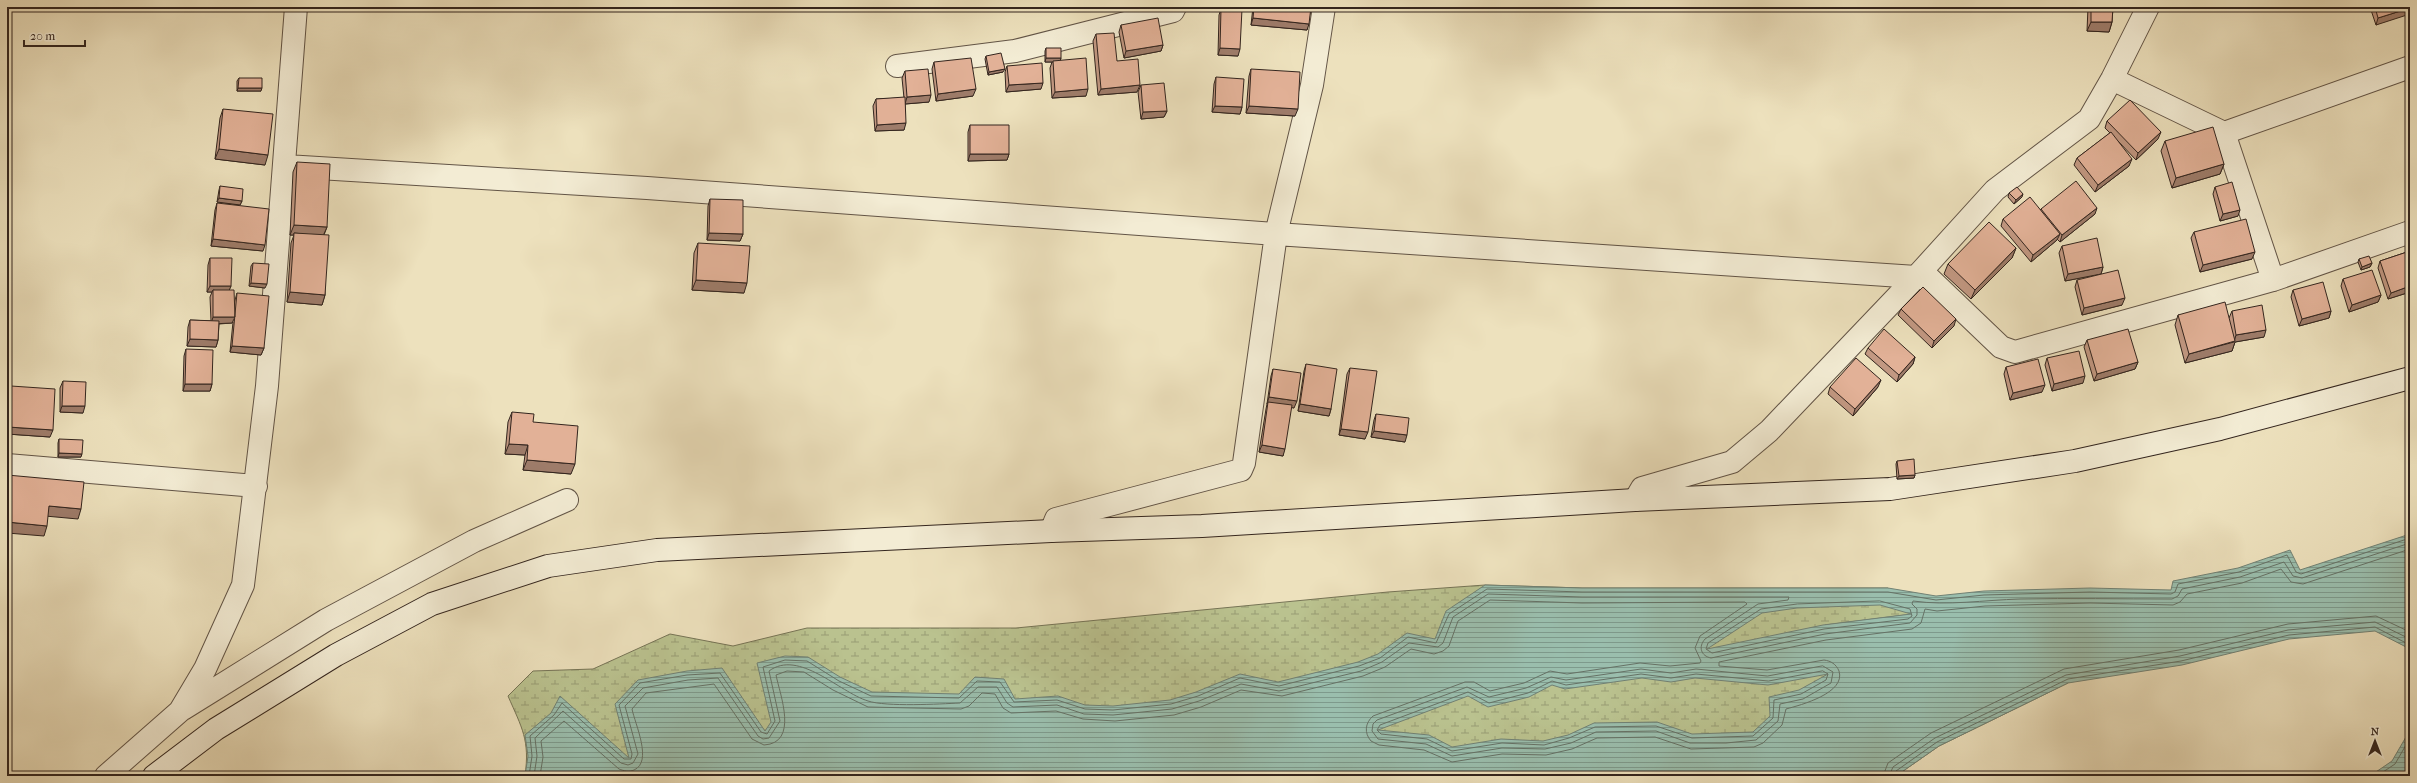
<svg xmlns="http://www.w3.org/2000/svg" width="2417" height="783" font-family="'IM FELL French Canon',serif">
  <defs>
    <pattern id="wetland-marsh" width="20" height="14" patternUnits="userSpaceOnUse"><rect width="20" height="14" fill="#bac28f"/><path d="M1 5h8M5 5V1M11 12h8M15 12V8" fill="none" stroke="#989d74"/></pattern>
    <pattern id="water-rules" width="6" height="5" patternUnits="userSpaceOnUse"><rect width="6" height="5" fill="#9abead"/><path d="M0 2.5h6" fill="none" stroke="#7e9a8c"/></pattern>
  </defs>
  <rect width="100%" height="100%" fill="#ede1bd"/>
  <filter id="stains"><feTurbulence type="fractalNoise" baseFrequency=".005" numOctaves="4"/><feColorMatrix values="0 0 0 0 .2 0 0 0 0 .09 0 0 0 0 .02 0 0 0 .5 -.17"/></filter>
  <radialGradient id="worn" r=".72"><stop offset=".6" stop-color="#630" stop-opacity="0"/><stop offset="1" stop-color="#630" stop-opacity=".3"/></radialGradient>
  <!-- wetland -->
  <path fill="url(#wetland-marsh)" stroke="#767456" d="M1485,585l97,3h306l25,26 -88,11 243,58 -129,63 -43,30h-1371c5,-36 -3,-48 -17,-80l25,-25 60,-2 77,-35 63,12 74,-18h209l372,-36z"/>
  <!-- water -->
  <path fill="url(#water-rules)" stroke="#718174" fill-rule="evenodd" d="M2410,534v115l-35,-18 -86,8 -107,26 -114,18 -129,63 -43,30h-1371l3,-20 -3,-21 26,-22 9,-17 69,62 -14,-54 23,-24 49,-9 35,-3 43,63 6,-9 -14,-59 28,-7 23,1 32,20 32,15 87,2 16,-17 29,2 11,20 43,-3 27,9 28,1 57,-6 26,-8 44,-18 38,8 80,-20 20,-8 29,-21 28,6 11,-28 39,-26 97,3h306l48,8 48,-5 106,-3 81,2 2,-9 65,-13 52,-18 10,20zM1880,605l31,9 -88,11 -116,24 55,-36 35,-5zM1828,674l-29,16 -30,7 1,19 -17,16 -61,2 -35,-12 -63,1 -26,12 -25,6 -42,-2 -49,8 -23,-12 -51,-5 90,-34 20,11 41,-10 23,-12 13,4 77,-11 29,4 24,-4 73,7z
    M2410,730v46h-40l22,-15z"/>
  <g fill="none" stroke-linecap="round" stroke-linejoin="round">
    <!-- shore -->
    <path stroke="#667266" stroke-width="1" d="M1880,601l30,8 2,7 -4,3 -84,10 -112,24 -6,-4 2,-6 53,-34 36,-5z
      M1823,666l10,6 -2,11 -28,16 -23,5 -2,17 -22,19 -30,3h-36l-34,-12 -60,1 -25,11 -26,6 -43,-1 -50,8 -26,-12 -48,-5 -6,-8 1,-7 4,-4 90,-33 22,10 37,-9 25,-11 15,3 75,-11 30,4 25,-4 71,7z
      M1823,671l5,3 -2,6 -25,14 -27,6 -1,18 -20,18 -61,2 -36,-12 -61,1 -26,11 -25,7 -42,-2 -50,8 -25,-12 -46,-5 -4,-4 3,-5 88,-33 21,11 39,-10 24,-12 14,4 75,-11 30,4 25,-4 72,7z
      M529,776l3,-20 -2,-20 24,-21 8,-12 62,56h7l1,-5 -13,-49 21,-22 47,-8 33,-2 41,59 6,2 8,-13 -12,-54 22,-7 22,1 32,20 32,15 88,2 18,-17 23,1 14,20 43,-2 28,9 28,1 58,-6 27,-8 42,-18 39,8 80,-20 21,-8 28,-21 28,6 13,-29 38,-25 95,3h306l48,8 48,-5 106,-3 81,2 4,-2 3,-8 61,-12 48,-17 9,17 5,2 109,-36
      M534,776l3,-20 -2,-18 28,-27 58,52 7,2 5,-2 5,-9 -13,-48 18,-18 45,-8 30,-2 40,58 5,3 6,-1 11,-17 -11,-50c30,-22 70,21 99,30 18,6 72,3 92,2l18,-16h19l10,16 6,4 44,-2 27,9 29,1 59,-6 27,-8 42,-17 38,7 82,-20 21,-9 27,-19 29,4 5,-4 10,-26 35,-23 94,3h207l-1,3 -30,4 -53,35c-7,8 -4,17 6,19l114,-24 85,-11 7,-8v-6l-5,-5 1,-3c35,5 71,-1 107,-2 50,-1 101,0 152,0l6,-3 4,-7 58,-12 44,-15 9,14 9,2 108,-35
      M540,776l3,-19 -2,-16 23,-20 55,48c5,2 10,3 15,1 19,-8 1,-46 -2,-61l14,-16 68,-9 38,55 12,6c35,-2 16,-50 12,-70l11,-4 17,1 29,18 35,17 93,2 8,-3 13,-13 13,1 8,14 8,5 45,-2 27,8 32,2 59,-6 27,-8 40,-17 41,6 81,-20 22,-9 26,-18 23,5 9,-3 6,-5 9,-25 32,-21 92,3 163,-1 2,2 -47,32 -5,12 6,13 -1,2 -30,3 -30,-3 -73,11 -17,-3 -26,12 -34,8 -16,-9h-9l-92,34c-8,7 -9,17 -2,25l8,4 45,5 28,12 50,-8 44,1 26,-6 25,-11 58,-1 36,12 63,-2 9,-4 19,-18 4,-16c15,-4 60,-16 53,-38 -3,-7 -8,-10 -15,-11l-57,10 -48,-4v-4l107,-22 86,-11 9,-6 4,-14 12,2 48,-5 105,-3 83,2 7,-3 7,-8 55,-11 39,-14 10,13 12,2 107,-35
      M1883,776l5,-13 43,-30 133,-64 115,-19 109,-26 88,-8 34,16
      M1889,776l4,-9 42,-29 131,-63 114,-19 108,-26 87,-8 35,17
      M1894,776l2,-5 41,-29 131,-63 113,-18 108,-26 86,-8 35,18
      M2377,776l18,-12 15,-26"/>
    <!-- street casing -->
    <g stroke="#625446" stroke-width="24">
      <path id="street" d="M897,66l118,-15 158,-40 2,-4
        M2112,79l112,54 49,147
        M2224,133l186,-66
        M286,166l361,22 629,46 640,43 14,2 71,68 14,5 258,-72 137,-48
        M7,465l249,21
        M1635,500l7,-12 90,-26 37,-31 147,-154 79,-87 94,-71 23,-40 36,-72
        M1051,531l5,-12 185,-49 3,-7 32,-229 36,-149 12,-78
        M183,709l143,-89 148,-79 93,-41
        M106,776l74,-65 25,-42 38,-84 24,-199 29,-379"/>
    </g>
    <!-- secondary casing -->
    <g stroke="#33251e" stroke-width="24">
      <path id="secondary" d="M154,776l62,-47 120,-74 96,-51 116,-38 109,-16 394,-19 151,-5 433,-26 255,-11 185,-28 145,-32 190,-51"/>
    </g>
    <!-- street -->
    <use href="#street" stroke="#f3ecd4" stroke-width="22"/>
    <!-- secondary -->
    <use href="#secondary" stroke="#f3ecd4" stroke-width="22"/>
  </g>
  <!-- wall -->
  <path fill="#c29882" stroke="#33251e" d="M1253,7h58l-4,23 -56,-5z
    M2088,7h25l-1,15 -3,10 -22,-1z
    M2370,7h40l-34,18z
    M1221,9l17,47 -20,-1 1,-40z
    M1121,25l42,20 -2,6 -37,7 -5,-26z
    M1096,34l21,27 20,31 -39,3 -5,-54z
    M1046,48l15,10 -1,2 26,36 -34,2 -2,-30 2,-6h-7v-11z
    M986,56l17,16 -15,3 -3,-16z
    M934,62l39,34 -37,5 -4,-32z
    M1007,66l34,23 -35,3 -1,-20z
    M1251,69l44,47 -49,-3 3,-37z
    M905,71l24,31 -24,2 -1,26 -29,1 -2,-25 3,-7 28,-1 -2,-20z
    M1216,77l26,30 -2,7 -28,-2 2,-28z
    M239,78l22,13h-24v-10z
    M1141,85l26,26 -3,6 -23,2 -3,-27z
    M223,109l42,56 -50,-6 5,-41z
    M2107,121l51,18 -22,21 -18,-19 11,25 -34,26 -21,-27 3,-7 33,-25 -5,-5z
    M970,125l39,29 -2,6 -39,1v-29z
    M2165,141l59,23 -4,10 -48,14 -11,-37z
    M297,162l30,65 -3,8 1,60 -3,10 -35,-3 4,-59 3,-8h-4l3,-63z
    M220,186l22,15 -2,4 -23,-3 2,-12z
    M2215,187l23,29 -18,5 -7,-27z
    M2009,193l13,4 -8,7 -6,-7z
    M710,199l33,35 -3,7 -33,-1 1,-34z
    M217,203l46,48 -52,-5 4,-36z
    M2041,209l54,5 -35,28 -3,-3v1l-26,22 -30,-36 2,-7 37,-9z
    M2194,232l58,27 -52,13 -9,-34z
    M698,243l46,50 -52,-3 2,-37z
    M2062,246l41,21 -2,7 -36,7 -6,-28z
    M2016,248l-4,10 -41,41 -27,-25 4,-10z
    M2410,251v41l-22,7 -10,-31 2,-7z
    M210,258l21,28 -2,4 5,14 1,-4 2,-7 27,55 -3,7 -31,-3 3,-30 -1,1 -13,1 -1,16 -2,7 -29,-1 1,-19 2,-7 21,1 -1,-24 2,-5h-5l1,-27z
    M2359,259l13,4 -2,4 -9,3 -3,-8z
    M253,263l12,25 -16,-2 2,-20z
    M2343,279l38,16 -3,7 -29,10 -8,-26z
    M2077,280l45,25 -40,10 -7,-28z
    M2293,290l38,21 -2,7 -30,8 -8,-29z
    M1901,309l53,17 -22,22 -34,-33z
    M2232,311l32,26 -29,5 -3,9 -47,12 -10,-38 3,-10 51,3z
    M2087,340l51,22 -3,7 -41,12 -10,-34z
    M1868,348l47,9 -2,7 -16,18 -32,-28z
    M186,349l26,35 -2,7h-27l1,-35z
    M2047,358l36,25 -31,8 -7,-26z
    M1306,364l25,45 -2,7 -31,-5 6,-40z
    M2006,367l36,25 -32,8 -6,-26z
    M1350,368l15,71 -26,-4 8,-61z
    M1273,369l21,39 -3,-1 -8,49 -24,-4 7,-43 1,-5 4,-28z
    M63,381l20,32 -23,-1v-24z
    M11,386l39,51 -43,-3v-24l1,-17z
    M1830,387h48l-25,29 -25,-22z
    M512,412l59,62 -48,-4 2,-15 -20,-1 3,-32z
    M1376,414l29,28 -34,-5 3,-17z
    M59,439l22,18h-23v-14z
    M1897,461l18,14 -1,3 -17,1 -1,-15z"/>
  <!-- shaded-wall -->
  <path fill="#9e7c6a" stroke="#33251e" d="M2410,8v6l-34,11 2,-7z
    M1253,18l56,6 -2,6 -56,-5z
    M2091,22h21l-3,10 -22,-1z
    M1163,45l-2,6 -37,7 2,-7z
    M1220,48l20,1 -2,7 -20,-1z
    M1046,58h15l-1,4h-15z
    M1005,69l-2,3 -15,3 1,-3z
    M1043,83l-2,6 -35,3 3,-7z
    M1140,85l-3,7 -39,3 3,-6z
    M238,88h24l-1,3h-24z
    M976,89l-3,7 -37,5 2,-7z
    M1088,89l-2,7 -34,2 3,-6z
    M931,95l-2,7 -24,2 2,-7z
    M1215,106l27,1 -2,7 -28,-2z
    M1249,106l49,3 -3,7 -49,-3z
    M1167,111l-3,6 -23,2 2,-7z
    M906,123l-2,7 -29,1 2,-6z
    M2161,132l-3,7 -22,21 2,-7z
    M219,149l49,6 -3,10 -50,-6z
    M970,154h39l-2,6 -39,1z
    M2132,159l-3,7 -34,26 3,-7z
    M2224,164l-4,10 -48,14 4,-10z
    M2023,194l-1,3 -8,7 2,-4z
    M219,198l23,3 -2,4 -23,-3z
    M2097,208l-2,6 -35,28 2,-7z
    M2240,210l-2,6 -18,5 3,-7z
    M294,225l33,2 -4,9 -29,-3v2h-4z
    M709,233l34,1 -3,7 -33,-1z
    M2060,234l-3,6 -26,22 2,-7z
    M213,239l52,6 -2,6 -52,-5z
    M2016,248l-4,10 -41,41 4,-9z
    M2255,252l-3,7 -52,13 3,-7z
    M2372,263l-2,4 -9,3 1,-3z
    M2103,267l-2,7 -36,7 3,-7z
    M696,280l51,3 -3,10 -52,-3z
    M251,283l16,1 -2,4 -16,-2z
    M210,286h21l-3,7 -15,-3 -1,2h-5z
    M2410,286v6l-22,7 3,-6z
    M290,292l35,3 -3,10 -35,-3z
    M2381,295l-3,7 -29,10 3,-7z
    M2125,298l-3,7 -40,10 2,-7z
    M2331,311l-2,7 -30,8 3,-7z
    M213,317h22l-3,6 -21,1z
    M1956,319l-2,7 -22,22 2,-7z
    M2266,330l-2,7 -29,5 -3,9 -47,12 4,-9 45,-12 2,-7z
    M190,339l28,1 -2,7 -29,-1z
    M232,346l32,2 -3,7 -31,-3z
    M1915,357l-2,7 -16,18 2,-7z
    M2138,362l-3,7 -41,12 3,-7z
    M2085,376l-2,7 -31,8 2,-7z
    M1881,380l-3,7 -25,29 2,-7z
    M185,384h27l-2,7h-27z
    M2045,385l-3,7 -32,8 3,-7z
    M1269,397l28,4 -3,7 -26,-4v-2l-1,2z
    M1300,404l31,5 -2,7 -31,-5z
    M62,406h23l-2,7 -23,-1z
    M8,427l45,3 -3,7 -43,-3v-5z
    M1341,429l27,3 -3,7 -26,-4z
    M1374,431l33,4 -2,7 -34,-5z
    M509,444l19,1 -3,10 -20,-1z
    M1262,445l23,4 -2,7 -24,-4z
    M59,453l23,1 -1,3h-23z
    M527,460l48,4 -4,10 -48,-4z
    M1915,475l-1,3 -17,1 2,-3z
    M49,506l32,3 -3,10 -33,-3z
    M7,522l40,4 -3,10 -37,-3z"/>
  <!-- building -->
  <path fill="#e2b197" stroke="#33251e" d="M1254,7h57l-2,17 -56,-6z
    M2091,7h22l-1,15h-21z
    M2375,7h35v1l-32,10z
    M1221,9h21l-2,40 -20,-1z
    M1158,18l5,27 -37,6 -5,-26z
    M1114,33l3,28 21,-2 2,26 -39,4 -5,-55z
    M1046,48h15v10h-15z
    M1001,53l4,16 -16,3 -3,-16z
    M971,58l5,31 -38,5 -4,-32z
    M1086,58l2,31 -33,3 -2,-31z
    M1042,63l1,20 -34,2 -2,-19z
    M928,69l3,26 -24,2 -2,-26z
    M1251,69l49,3 -2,37 -49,-3z
    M1216,77l28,2 -2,28 -27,-1z
    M239,78h23v10h-24z
    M1164,83l3,28 -24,1 -2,-27z
    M905,97l1,26 -29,2 -1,-26z
    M2130,100l31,32 -23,21 -31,-32z
    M223,109l50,5 -5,41 -49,-6z
    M970,125h39v29h-39z
    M2213,127l11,37 -48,14 -11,-37z
    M2111,132l21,27 -34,26 -21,-27z
    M297,162l33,2 -3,63 -33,-2z
    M2076,181l21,27 -35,27 -21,-26z
    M2232,182l8,28 -17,4 -8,-27z
    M220,186l23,3 -1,12 -23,-3z
    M2017,187l6,7 -7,6 -7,-7z
    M2030,197l30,37 -27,21 -30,-36z
    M710,199l33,1v34l-34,-1z
    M217,203l52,6 -4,36 -52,-6z
    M2246,219l9,33 -52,13 -9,-33z
    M1989,222l27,26 -41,42 -27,-26z
    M294,233l35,2 -4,60 -35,-3z
    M2097,238l6,29 -35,7 -6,-28z
    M698,243l52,3 -3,37 -51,-3z
    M2410,251v35l-19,7 -11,-32z
    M2369,256l3,7 -10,4 -3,-8z
    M210,258h22l-1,28h-21z
    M253,263l16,1 -2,20 -16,-1z
    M2118,270l7,28 -41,10 -7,-28z
    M2372,270l9,25 -29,10 -9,-26z
    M2323,282l8,29 -29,8 -9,-29z
    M1923,287l33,32 -22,22 -33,-32z
    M213,290h21l1,27h-22z
    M237,293l32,3 -5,52 -32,-2z
    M2225,302l10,39 -46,13 -11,-39z
    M2262,305l4,25 -30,5 -4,-24z
    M190,320l29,1 -1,19 -28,-1z
    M1884,329l31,28 -16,18 -31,-27z
    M2128,329l10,33 -41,12 -10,-34z
    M186,349l27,1 -1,34h-27z
    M2079,351l6,25 -31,8 -7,-26z
    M1856,358l25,22 -26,29 -25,-22z
    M2038,359l7,26 -32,8 -7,-26z
    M1306,364l31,5 -6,40 -31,-5z
    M1350,368l27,3 -9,61 -27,-3z
    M1273,369l28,4 -4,28 -28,-4z
    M63,381l23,1 -1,24h-23z
    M11,386l44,3 -2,41 -45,-3z
    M1268,402l24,3 -7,44 -23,-4z
    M512,412l22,2 -1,8 45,4 -3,38 -48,-4 1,-15 -19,-1z
    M1376,414l33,4 -2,17 -33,-4z
    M59,439l24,1 -1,14 -23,-1z
    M1914,459l1,16 -16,1 -2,-15z
    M7,475l77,7 -3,27 -32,-3 -2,20 -40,-4z"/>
  <!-- margin -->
  <rect width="2417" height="783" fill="none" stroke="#ede1bd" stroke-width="24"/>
  <rect x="8" y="8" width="2401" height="767" fill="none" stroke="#33251e" stroke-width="2"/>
  <rect x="12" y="12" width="2393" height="759" fill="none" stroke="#33251e"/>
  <!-- north arrow -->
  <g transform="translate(2375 741)" stroke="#f3ecd4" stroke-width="3" paint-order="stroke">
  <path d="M0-3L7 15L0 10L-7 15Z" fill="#33251e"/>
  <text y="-6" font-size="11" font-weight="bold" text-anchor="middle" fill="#33251e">N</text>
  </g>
  <!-- scale -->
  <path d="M24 40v6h61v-6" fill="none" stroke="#33251e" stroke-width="2"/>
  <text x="30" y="40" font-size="12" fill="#33251e" stroke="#f3ecd4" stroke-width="3" paint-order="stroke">20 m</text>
  <rect width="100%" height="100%" filter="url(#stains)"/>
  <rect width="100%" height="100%" fill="url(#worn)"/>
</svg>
